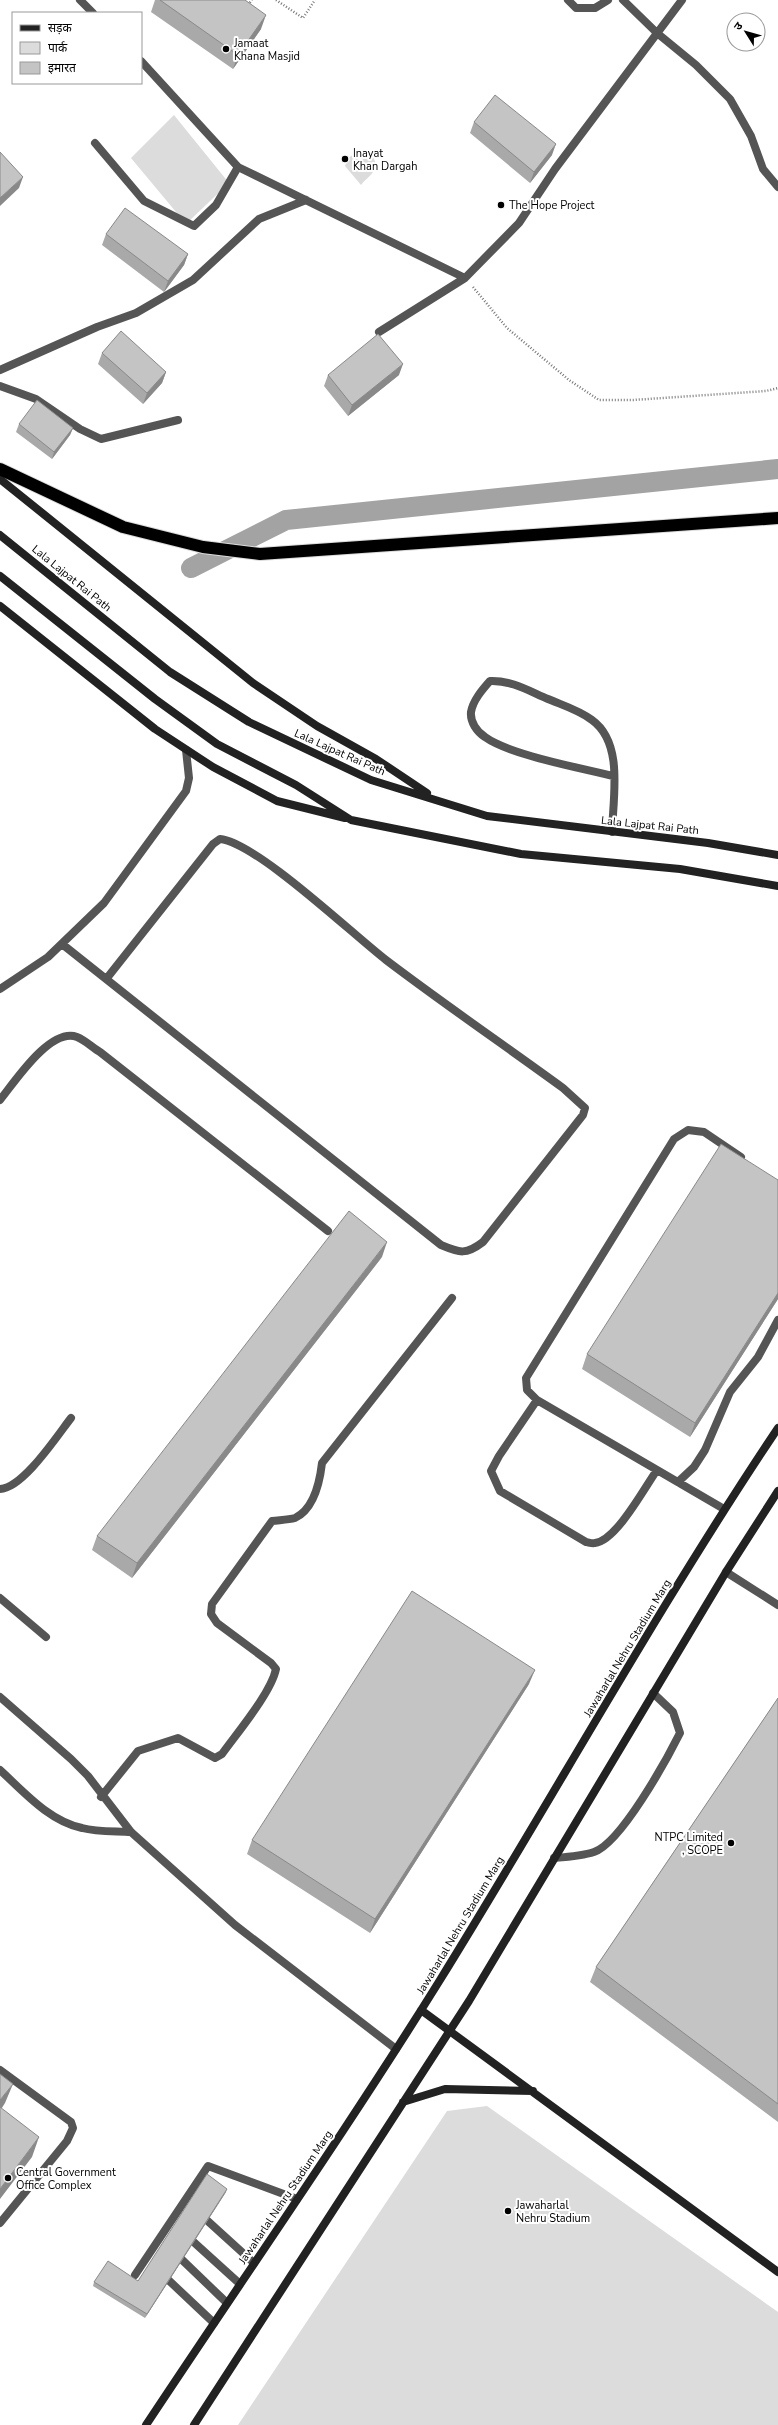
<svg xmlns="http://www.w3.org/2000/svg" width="778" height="2425" font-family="'Nunito Sans','Noto Sans Devanagari',sans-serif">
  <rect width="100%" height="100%" fill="#fff"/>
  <!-- green -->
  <path fill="#dcdcdc" d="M174,115l55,68 -43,41 -55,-66z
    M359,151l13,3 4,10c-1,10 -10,14 -15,21l-16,-19 3,-8z
    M487,2106l291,206v113h-540l209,-314z"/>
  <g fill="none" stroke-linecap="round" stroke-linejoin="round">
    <!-- canal -->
    <path stroke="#a3a3a3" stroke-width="20" d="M191,568l95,-48 492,-51"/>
    <!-- highway casing -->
    <g stroke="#dbdbdb" stroke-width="14">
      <path id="highway" d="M0,469l123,58 80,20 57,7 518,-36"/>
    </g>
    <!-- path -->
    <path stroke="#777" stroke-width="2.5" stroke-dasharray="1 2" stroke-linecap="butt" d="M276,0l27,18 12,-18
      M248,5l4,-5
      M473,287l34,41 62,52 30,20h34l133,-9 12,-3"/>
    <!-- lane -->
    <path stroke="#555" stroke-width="8" d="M0,386l36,13 44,30 21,10 77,-19
      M612,832c1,-35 12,-89 -20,-112 -13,-10 -30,-15 -44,-21 -19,-8 -37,-19 -58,-18 -7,8 -17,19 -19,31 -1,10 6,20 14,25 25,18 96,31 128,39
      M62,944l379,301c19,8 25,10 42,-3l100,-127 2,-7 -22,-20c-59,-43 -119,-84 -177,-128 -35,-27 -129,-117 -166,-121l-7,5 -106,134
      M0,989l48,-32 56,-54 82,-112 3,-13 -3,-28
      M0,1100c14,-17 50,-73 77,-63 8,3 16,11 23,15l228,179
      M537,1400l-38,56 -8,15 9,20 86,51c2,0 6,2 9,1 21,-2 50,-56 62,-73
      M678,1482l16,-15 11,-17 25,-58 28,-35 20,-37
      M0,1489c23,-1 57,-53 71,-71
      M724,1509l-187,-109 -10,-10 -1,-12 148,-239 14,-9 16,2 37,25
      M726,1572l52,33
      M0,1598l46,39
      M0,1697l71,62 17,17 43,56 104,93 161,124
      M0,1770c24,22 49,51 82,58 15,4 33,3 49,4
      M101,1797l37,-46 40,-13 37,20 7,-4c15,-21 49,-61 54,-85l-5,-6 -54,-40 -6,-9 1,-10 60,-83c7,-1 16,-1 23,-3 19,-9 25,-38 27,-55l130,-165
      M554,1858c13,-1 28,-2 40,-6 27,-9 73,-93 86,-119l-7,-21 -20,-19
      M0,2070l71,52 2,6 -6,13 -67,82
      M200,2214l54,49
      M187,2236l53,48
      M176,2254l51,49
      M162,2274l52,49
      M135,2275l73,-109 89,33"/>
    <!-- street -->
    <path stroke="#555" stroke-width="8" d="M80,0l13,13
      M568,0l8,8h19l13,-8
      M623,0l34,33 39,32 34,34 21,37 12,33 15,18
      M141,61l97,106 227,111
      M95,143l49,58 50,25 22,-21 22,-38
      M379,332l86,-54 54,-55 36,-54 127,-169
      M0,370l97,-43 39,-14 57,-33 66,-61 47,-19"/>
    <!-- secondary -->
    <path stroke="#222" stroke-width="8" d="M0,479l253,204 64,43 59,33 51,34
      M0,535l170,137 79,50 122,58 116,36 221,27 70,12
      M0,576l155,123 62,45 79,41 55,35 170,34 159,15 98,17
      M0,606l155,123 58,38 64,34 68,17
      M421,2010l357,262
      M403,2102l42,-13 88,2
      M146,2425c98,-148 200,-294 294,-445 114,-184 218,-373 338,-552
      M194,2425l275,-424 257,-429 52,-81"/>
    <!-- highway -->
    <use href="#highway" stroke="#000" stroke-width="12"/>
  </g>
  <!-- wall -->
  <path fill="#a9a9a9" d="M155,0h90l16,29 -28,40 -82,-57z
    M474,122l78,33 -22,28 -60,-50z
    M106,234l82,20 -4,11 -20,27 -62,-47z
    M102,353l64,19 -4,11 -19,21 -45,-40z
    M328,375h71l-51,41 -24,-30z
    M19,424l54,4 -3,7 -18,24 -36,-27z
    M778,1180v119l-88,138 -108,-68 5,-15z
    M382,1257l-250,321 -40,-28 5,-14z
    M529,1684l-159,249 -123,-79 5,-14z
    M778,1698v424l-188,-140 6,-15z
    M226,2192l-81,126 -52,-32 1,-4 44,-1z"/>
  <!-- shaded-wall -->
  <path fill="#898989" d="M266,15l-5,14 -28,40 5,-14z
    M556,144l-4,11 -22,28 4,-11z
    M23,177l-4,11 -19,18v-8z
    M188,254l-4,11 -20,27 4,-11z
    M403,364l-4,11 -51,41 4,-11z
    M166,372l-4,11 -19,21 4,-11z
    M73,428l-3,7 -18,24 2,-7z
    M387,1242l-5,15 -250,321 5,-15z
    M778,1293v6l-88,138 5,-14z
    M535,1670l-6,14 -159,249 5,-14z
    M13,2084l-8,19 -5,8v-11z
    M39,2137l-7,20 -32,42v-10z
    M227,2189l-1,3 -81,126 2,-4z"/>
  <!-- building -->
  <path fill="#c4c4c4" stroke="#898989" d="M160,0h85l21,15 -28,40z
    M495,95l61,49 -22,28 -60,-50z
    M0,152l23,25 -23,21z
    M125,208l63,46 -20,27 -62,-47z
    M121,331l45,41 -19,21 -45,-40z
    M378,334l25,30 -51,41 -24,-30z
    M37,400l36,28 -19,24 -35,-28z
    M721,1144l57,36v113l-83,130 -108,-69z
    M349,1211l38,31 -250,321 -40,-27z
    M412,1591l123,79 -160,249 -123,-79z
    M778,1698v406l-182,-137z
    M0,2074l13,10 -13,16z
    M0,2107l39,30 -39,52z
    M207,2174l20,15 -80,125 -53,-32 14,-21 30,20z"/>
  <!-- markers -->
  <g fill="#000" stroke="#fff" stroke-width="1.5">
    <circle cx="226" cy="49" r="4"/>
    <circle cx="345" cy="159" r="4"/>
    <circle cx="501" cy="205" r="4"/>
    <circle cx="731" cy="1843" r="4"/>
    <circle cx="8" cy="2178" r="4"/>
    <circle cx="508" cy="2211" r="4"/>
  </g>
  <g text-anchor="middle" stroke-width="4" stroke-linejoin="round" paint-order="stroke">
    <!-- poi labels -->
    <g font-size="11" fill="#000" stroke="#fff" text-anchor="start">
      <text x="234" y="47">Jamaat<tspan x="234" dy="13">Khana Masjid</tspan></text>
      <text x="353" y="157">Inayat<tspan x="353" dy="13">Khan Dargah</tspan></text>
      <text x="509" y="209">The Hope Project</text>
      <text x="723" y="1841" text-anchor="end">NTPC Limited<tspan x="723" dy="13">, SCOPE</tspan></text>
      <text x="16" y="2176">Central Government<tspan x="16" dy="13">Office Complex</tspan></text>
      <text x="516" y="2209">Jawaharlal<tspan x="516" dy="13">Nehru Stadium</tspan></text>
    </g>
    <!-- street labels -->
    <g font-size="11" fill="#000" stroke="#fff">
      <text transform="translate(72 578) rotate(39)" y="4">Lala Lajpat Rai Path</text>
      <text transform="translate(340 752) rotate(24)" y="4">Lala Lajpat Rai Path</text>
      <text transform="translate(650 825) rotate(6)" y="4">Lala Lajpat Rai Path</text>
      <text transform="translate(627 1648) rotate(-59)" y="4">Jawaharlal Nehru Stadium Marg</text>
      <text transform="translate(460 1925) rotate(-59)" y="4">Jawaharlal Nehru Stadium Marg</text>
      <text transform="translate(285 2197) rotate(-56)" y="4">Jawaharlal Nehru Stadium Marg</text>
    </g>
  </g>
  <!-- legend -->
  <rect x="12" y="12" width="130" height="72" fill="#ffffff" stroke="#999999"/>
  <rect x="20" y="25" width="20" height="6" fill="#222222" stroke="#999999"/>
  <text x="48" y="32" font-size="12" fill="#000000">सड़क</text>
  <rect x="20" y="42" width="20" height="12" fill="#dcdcdc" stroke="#999999"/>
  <text x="48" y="52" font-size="12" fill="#000000">पार्क</text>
  <rect x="20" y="62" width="20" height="12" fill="#c4c4c4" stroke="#999999"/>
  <text x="48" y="72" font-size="12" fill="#000000">इमारत</text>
  <!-- north arrow -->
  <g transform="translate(746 32) rotate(307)"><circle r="19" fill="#ffffff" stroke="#999999"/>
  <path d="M0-3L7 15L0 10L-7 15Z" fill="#000000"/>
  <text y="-6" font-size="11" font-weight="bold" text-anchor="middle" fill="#000000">उ</text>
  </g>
</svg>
